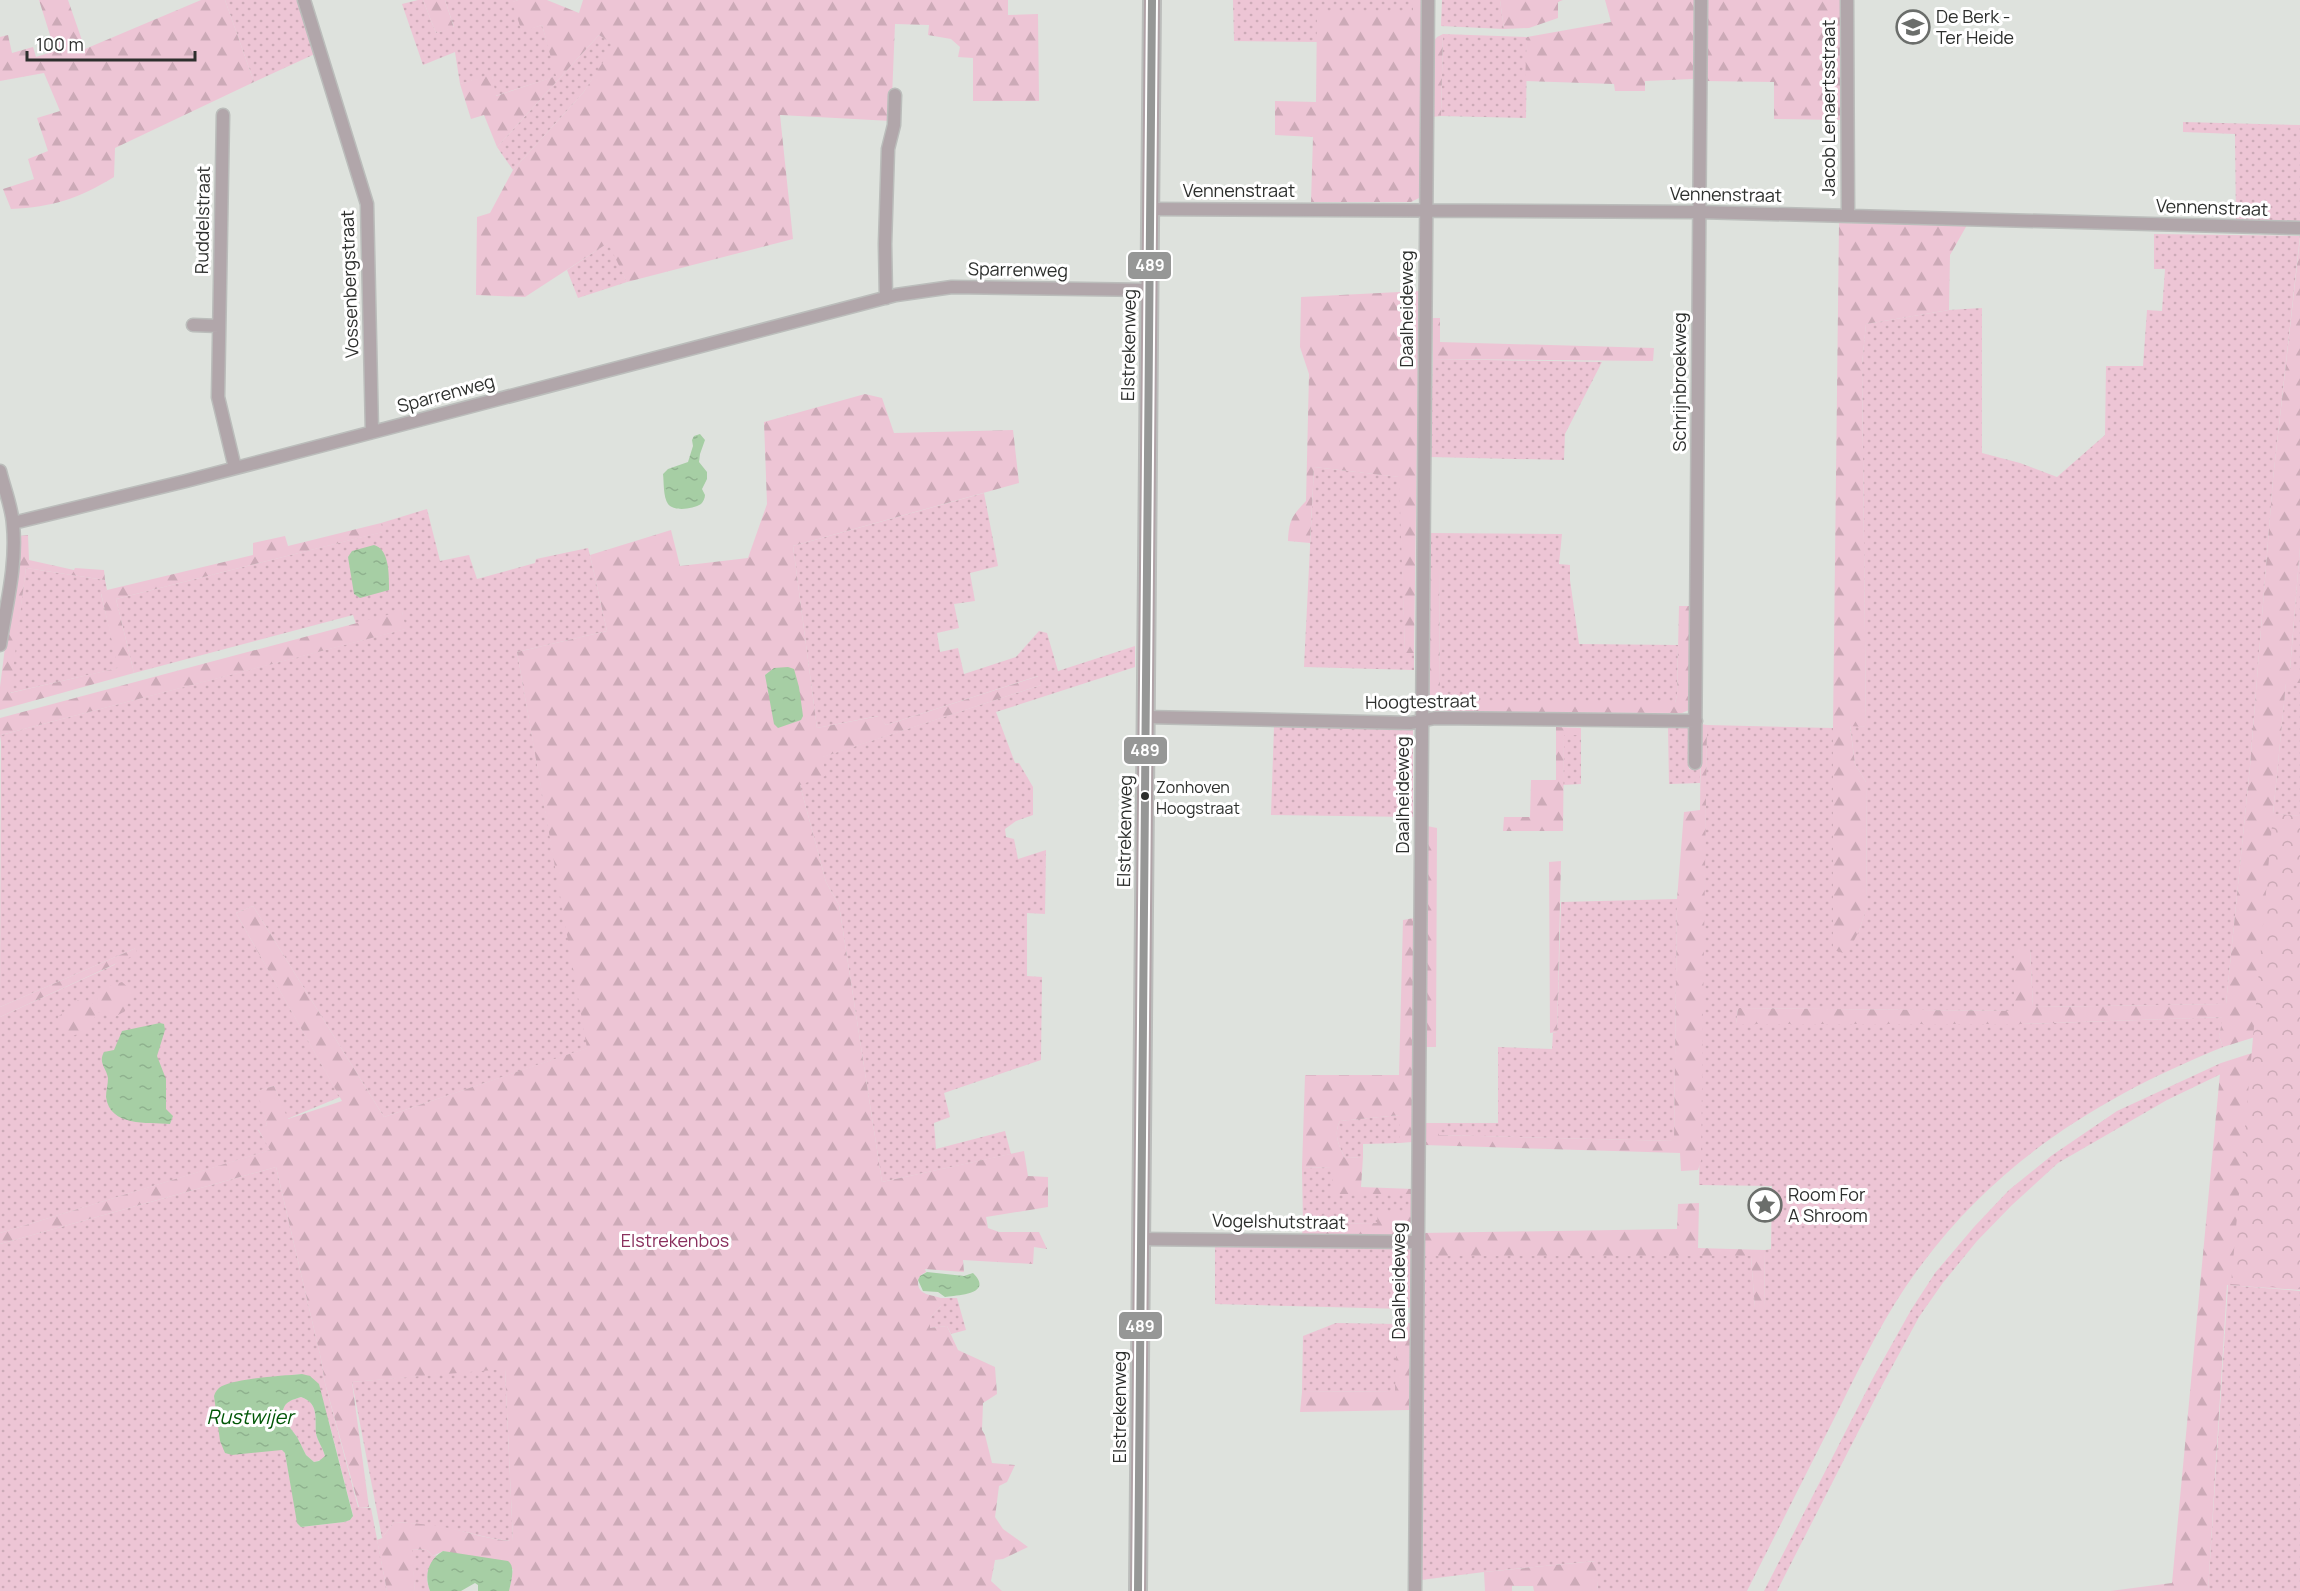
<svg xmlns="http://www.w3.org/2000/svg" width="2300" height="1591" font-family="Manrope,sans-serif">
  <defs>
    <pattern id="grass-dots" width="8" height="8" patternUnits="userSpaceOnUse" patternTransform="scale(1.5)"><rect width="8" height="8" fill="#edc5d5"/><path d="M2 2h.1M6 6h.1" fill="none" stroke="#ccaab7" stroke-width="1.8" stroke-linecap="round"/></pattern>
    <pattern id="forest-firs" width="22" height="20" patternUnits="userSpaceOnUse" patternTransform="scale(1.5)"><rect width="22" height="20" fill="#edc5d5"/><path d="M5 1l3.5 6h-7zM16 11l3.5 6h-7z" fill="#ccaab7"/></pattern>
    <pattern id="park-crowns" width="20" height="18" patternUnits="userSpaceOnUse" patternTransform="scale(1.5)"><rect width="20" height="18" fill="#edc5d5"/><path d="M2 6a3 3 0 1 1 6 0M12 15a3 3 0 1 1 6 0" fill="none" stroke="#ccaab7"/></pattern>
    <pattern id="water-ripples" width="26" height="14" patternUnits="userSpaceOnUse" patternTransform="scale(1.5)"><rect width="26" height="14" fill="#a6cea4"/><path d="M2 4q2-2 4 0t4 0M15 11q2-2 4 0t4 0" fill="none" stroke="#8fb18e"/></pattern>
  </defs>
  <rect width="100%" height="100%" fill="#dee2dd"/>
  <!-- grass -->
  <path fill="url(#grass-dots)" fill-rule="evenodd" d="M225,0h74l18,53 -63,29z
    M418,0h5l13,33 18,-6 -9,-27h73l-5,2 9,29 20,-6 15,51 -62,20 -3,-21 -32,9 -5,-32 -32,13 -21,-61z
    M1233,0h180v11h-96l1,31 -84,-1z
    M1442,0h58l4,29 -63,-3z
    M1443,34l84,3 -1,81 -85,-2z
    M599,35l16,10 -32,48 -70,77 -16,-23z
    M2183,122l117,3v98l-64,-1 -1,-88 -52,-2z
    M2154,234l146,2 -27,243 -23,287 -24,238 -193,3 -3,-58h-16v62l-276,-3 -2,16h286l202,-7 -5,19 4,11c-119,48 -223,112 -301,217 -34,44 -58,95 -83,145 -31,61 -61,121 -92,182h-149l-3,-30 -111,11 -63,8 1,-324h329l4,52h9l1,-58 6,-1 1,-63 -73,-1 8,-460 126,3v222l26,-19 8,-26 -1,-123 -11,-18 -5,-39 16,2 -4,-363 4,-40 83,-14 33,-2v145l38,10 37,14 48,-42 1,-69h37l4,-56 15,1 3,-42h-11z
    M609,242l18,40 -49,16 -11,-28z
    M1433,359l169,3 -37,72 -1,26 -134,-3z
    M1314,467l86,10 5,176h9v17l-110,-3z
    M984,493l14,73 -28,7 5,28 -21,3 5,24 -22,5 3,19 18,-4 6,26 52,-17 23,-26 8,2 11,38 77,-25v21l-139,45 19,51h4l14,24v28l-17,6 -11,8 1,8 8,2 4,20 28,-9 -1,64 -18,-1v63l15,1 -1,83 -97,33 6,24 -16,6 2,26 69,-18 6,23 -129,28 -43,-277 -13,-23 -26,-97 22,-28 219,-72 -3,-9 -152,49 -8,-9 -61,12 -24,-182z
    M427,509l13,52 29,-6 8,24 58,-16 1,-4 52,-11 2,7 17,76 -90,21 71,396 -204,69 -131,-211 -17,7 104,184 -53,22 -13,-33 -16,5 9,34 -9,5 13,20 -271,83v-216l114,-52 22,-17 -136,59 1,-272 404,-106 -3,-17 -46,12 -3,-9 -219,58 -18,-74 266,-67 -1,-9z
    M1429,533l133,1 -3,30 11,1v15l9,64 99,1 -1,50 -2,8h-218l-14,-4 -3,-7 -1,-124h-10z
    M2300,547v123h-10z
    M26,568l79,12 2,10 -6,4 18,74 -110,25z
    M2286,682l14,1v133l-27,-2z
    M1274,726l139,3v88l-142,-2z
    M1668,727h21v42h11v14l-31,1z
    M1564,735h17v49l-18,1z
    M1677,899l-3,242 -235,-6v-12h59v-76l54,2 1,-16 4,-1 4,-130z
    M2221,1063v11l-54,26 -109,63 -46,42 -35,36 -35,43 -23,33 -40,74 -102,200h-13l109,-213 38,-68 24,-37 39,-46 35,-37 42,-34 66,-45z
    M1400,1115v28l-37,1v13l-18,1c-6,-12 -12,-24 -5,-37z
    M276,1167l45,192 4,24 33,124 13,1 16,83h-387v-347zM302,1374l27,48 24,93 -3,5 -6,2 -43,5 -3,-3 -13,-71 -63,-67 42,-8z
    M1332,1167v27h81v19h-35v10l-75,1 -1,-56z
    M1215,1244l193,4 4,3 -1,56 -6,2 -190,-5z
    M2228,1285l72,6v300h-92z
    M941,1298h16l9,32 -15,4 -4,-8 -17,2v-10l11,-12z
    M1336,1323l61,1 -1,67 -94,1 1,-56z
    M505,1368l8,173c-20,-1 -37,-7 -57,-11 -20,-4 -41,-7 -62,-8l-12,16 -30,-156z
    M301,1397c18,6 14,21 15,36 1,7 7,15 9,23l-1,3 -10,3 -8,-7 -9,-18 -15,-20c1,-14 6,-16 19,-20z
    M411,1549l16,1 6,6 4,-1c-9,13 -13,21 -7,36h-15z"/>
  <!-- forest -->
  <path fill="url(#forest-firs)" d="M39,0h29l17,49 116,-49h24l29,82 -139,66 -1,29c-36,22 -61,30 -103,32l-8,-20 31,-10 -6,-20 20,-8 -11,-33 23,-7 -16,-38 -44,8v-44l8,-2 4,18 21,-6 3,10 19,-6z
    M423,0h22l9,28 -18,5z
    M518,0h29l32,13 4,-13h425v15l30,-1 1,87h-66v-43l-15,-1 2,-10 -9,-8 -23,-4 1,-10 -34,-1 -4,97 -111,-6 13,124 -166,43 -19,-39 -83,54 -49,-2 1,-78 13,-4 23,-43 70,-77 31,-48 -15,-10 -102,112 -13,-32 -13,4 -11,-35 32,-10 4,22 60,-20 -14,-51 -20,7 -10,-30z
    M1413,0h8v186l-2,12 -8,4h-100l2,-65 -38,-2v-34l41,1 1,-91h96z
    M1500,0h63l-5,2v16l-29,10 -25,1z
    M1605,0h89l-1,79 -48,2v10h-30l-1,-7 -89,-3 2,-44 84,-15z
    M1707,0h135l-2,120 -66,-1v-37l-69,-1z
    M1443,34l-2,82 -9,1 1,-75 4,-5z
    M1839,223l128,2 -17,30 -1,55 -83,14 -4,40 4,363 -16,-1 5,38 11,18 1,124 -8,25 -12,23 -14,-4v-222z
    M2300,239v308l-10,122 10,1v13h-14l-13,131 27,2v207l-77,24 -4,-11 4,-19 -201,7h-286l2,-16 276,3v-62h16l3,58 193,-3 24,-238 23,-287z
    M1419,291l-5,362h-9l-6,-176 -85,-10 -4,76 -22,-2c1,-21 4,-25 18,-40l3,-127 -9,-27 1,-50z
    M1432,318h8v24l214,6 -1,13 -220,-2z
    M865,394l17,4 12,35 119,-3 6,53 -226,63 24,182 62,-12 7,9 153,-49 2,9 -218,72 2,19 -25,9 26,97 13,23 43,277 142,-31 4,25 20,1v30l-62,10 2,11 11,4h40l8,17 -13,-2 -1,17 -70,-4 1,12 -39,-3 1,3c-6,3 -8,5 -8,11 0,12 14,12 23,15v8l-11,12v10l17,-2 11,24 37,17 2,27 -14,9 -1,27 3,5 7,28 23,2 -8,17 -8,4 -4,31 8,12 25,18 -25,12 -8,1 -4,21 11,10h-493l4,-22 -70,-18 -10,5 -6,-6 -15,-1 3,42h-28l-10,-51 5,-2 12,-16c21,1 43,3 64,8 19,5 36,10 55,11l-8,-172 -153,13 17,125h-10l-34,-124 -4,-24 -45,-192 -276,77v-11l270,-83 -12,-21 9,-4 -10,-34 17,-5 14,33 54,-18 -106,-188 17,-7 131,211 203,-69 -70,-396 90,-21 -17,-76 81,-25 9,36 68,-8 19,-54 -3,-82z
    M381,523l2,9 -267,67 18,74 -134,37v-23l19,-151 9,-1 1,25 45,10 1,-2 29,2 1,10 -79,-12 -16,125 108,-25 -17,-75 6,-3 146,-35v-12l32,-7 3,10z
    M1439,567l1,125 3,7 14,4h218l2,-8 2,-89h13l-1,97 -2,7 -7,3 -246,-1 -7,-3 -2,-6 2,-135z
    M402,611l4,18 -405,106 -1,7v-24z
    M1701,724l6,1 -6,436 -3,9 -17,1 -1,-18 -256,-8v-22h15v12l235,6 3,-242 7,-87 16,-2z
    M1556,727l25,1v7h-17l-1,96h-60l1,-14h26l1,-37h25z
    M1427,826l10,2 -1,219h-12z
    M1561,861l-4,171 -7,1 -1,-171z
    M1414,918l-2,224 -12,1v-28l-60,6c-7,13 -1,25 5,37l18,-1 -2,30 52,2v5h-81v-27l-30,1 3,-93h94l4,-155z
    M136,948l1,6 -137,63v-10z
    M122,982l10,9 -7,20 -12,7 -15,-6 -12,19 -19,7 -9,-21 20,-17 14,4 5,-4 2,-11z
    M2300,1043v247l-73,-5 -19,306h-98l62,-8 49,-520 28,-9z
    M1699,1203l-1,45 67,2 -1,58 -9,1 -4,-53h-329v-23l255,-4 1,-25z
    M1378,1213h35v15l-3,6 -8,2 -100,-1 1,-11 74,-1z
    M1410,1323l-1,87 -109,2 2,-20 93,-1 2,-67z
    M1596,1561l2,30h-64l-1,-5h-21v5h-27l-1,-19z"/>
  <!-- park -->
  <path fill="url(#park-crowns)" d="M2273,814l27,2v473l-69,-5z"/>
  <!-- water -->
  <path fill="url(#water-ripples)" fill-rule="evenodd" d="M700,434l5,6 -5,14 -1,8 8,10v7l-5,10 3,6c0,3 -2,7 -4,9 -8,5 -27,8 -33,0 -5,-7 -4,-22 -5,-30l5,-5 20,-7 5,-16 -1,-6 2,-4z
    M374,545c16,4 15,32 15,45l-29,8 -6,-4 -6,-37 4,-6z
    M788,667l6,2 5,18 4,29 -2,4 -23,8 -4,-4 -9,-49 9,-7z
    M160,1023l4,1 1,6 -8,26 9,23v30l7,7 -3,8c-23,-2 -60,3 -64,-27 0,-6 2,-13 2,-19 -2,-11 -10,-15 -4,-26l10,-2 8,-19z
    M927,1272l37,4 9,-3c22,22 -18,22 -28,24l-7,-5 -15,-1 -5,-11 2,-4z
    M302,1374l8,2 9,8 34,132 -3,4 -6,2 -43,5 -4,-4 -12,-70 -3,-3 -50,5 -7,-2 -5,-12 -6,-45c1,-4 4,-8 8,-10 18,-8 59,-10 80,-12zM301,1397c18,6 14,21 15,36 1,7 7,15 9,23l-6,5 -5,1 -8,-7 -9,-18 -15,-20c1,-14 6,-16 19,-20z
    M443,1551l65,10c8,6 3,20 1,30h-31v-6l-3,-2 -14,8h-31c-6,-16 -2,-31 13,-40z"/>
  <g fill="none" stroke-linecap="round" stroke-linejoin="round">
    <!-- street casing -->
    <g stroke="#bbbdbb" stroke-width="15">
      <path id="street" d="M304,0l63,204 5,228
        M1847,0l1,216
        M223,115l-5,282 17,71
        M1150,209l549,3 601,16
        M886,298l-1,-54 3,-95 6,-24 1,-30
        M193,325l26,1
        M0,471c4,17 12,36 13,54 4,40 -7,81 -13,120
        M13,523l173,-42 710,-186 56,-8 198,3
        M1146,717l265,6 24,-5 261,3
        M1695,763l6,-763
        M1141,1239l277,3
        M1415,1591l13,-1591"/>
    </g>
    <!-- secondary casing -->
    <g stroke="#bbbdbb" stroke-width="20">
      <path id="secondary" d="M1138,1591l14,-1591"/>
    </g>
    <!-- street -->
    <use href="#street" stroke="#b1a6aa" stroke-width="12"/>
    <!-- secondary -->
    <use href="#secondary" stroke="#b0a3a7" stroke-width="16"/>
    <!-- bus-1 casing -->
    <g stroke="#fff" stroke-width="12">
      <path id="bus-1" d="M1138,1591l14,-1591"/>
    </g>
    <!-- bus-1 -->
    <use href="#bus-1" stroke="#969796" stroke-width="8"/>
  </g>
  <!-- icons -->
  <defs>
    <g id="school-ring" transform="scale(1.725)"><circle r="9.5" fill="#fff" stroke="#6b6e6b" stroke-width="1.5"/><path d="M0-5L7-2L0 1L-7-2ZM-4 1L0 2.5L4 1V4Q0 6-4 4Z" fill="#6b6e6b"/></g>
    <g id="sight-ring" transform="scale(1.725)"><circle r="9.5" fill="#fff" stroke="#6b6e6b" stroke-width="1.5"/><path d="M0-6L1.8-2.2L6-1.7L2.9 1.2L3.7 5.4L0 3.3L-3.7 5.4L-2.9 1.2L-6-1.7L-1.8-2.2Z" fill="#6b6e6b"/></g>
  </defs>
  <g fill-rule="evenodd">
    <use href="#school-ring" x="1913" y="27"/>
    <use href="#sight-ring" x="1765" y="1205"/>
  </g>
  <!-- markers -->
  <circle fill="#2d2f2d" stroke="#fff" stroke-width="2" cx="1145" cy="796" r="5"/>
  <g text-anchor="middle" stroke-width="6" stroke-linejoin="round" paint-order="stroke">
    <!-- bus labels -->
    <g font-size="16" fill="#2d2f2d" stroke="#fff" text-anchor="start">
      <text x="1156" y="793">Zonhoven<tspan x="1156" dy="21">Hoogstraat</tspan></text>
    </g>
    <!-- poi labels -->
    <g font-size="18" fill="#2d2f2d" stroke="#fff" text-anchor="start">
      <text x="1936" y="23">De Berk -<tspan x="1936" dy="21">Ter Heide</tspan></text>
      <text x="1788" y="1201">Room For<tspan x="1788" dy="21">A Shroom</tspan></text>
    </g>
    <!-- street labels -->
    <g font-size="18" fill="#2d2f2d" stroke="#fff">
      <text transform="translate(1829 108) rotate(-90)" y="6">Jacob Lenaertsstraat</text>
      <text x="1239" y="197">Vennenstraat</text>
      <text transform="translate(1726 195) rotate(1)" y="6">Vennenstraat</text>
      <text transform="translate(2212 208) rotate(2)" y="6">Vennenstraat</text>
      <text transform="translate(203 220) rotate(-89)" y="6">Ruddelstraat</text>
      <text transform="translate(1018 270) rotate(1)" y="6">Sparrenweg</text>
      <text transform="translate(350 284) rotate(-92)" y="6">Vossenbergstraat</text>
      <text transform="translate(1407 309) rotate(-90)" y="6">Daalheideweg</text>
      <text transform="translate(1129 345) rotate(-89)" y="6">Elstrekenweg</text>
      <text transform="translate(1680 382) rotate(-90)" y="6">Schrijnbroekweg</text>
      <text transform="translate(446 394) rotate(-15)" y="6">Sparrenweg</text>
      <text transform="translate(1421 702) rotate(-1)" y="6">Hoogtestraat</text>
      <text transform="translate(1403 795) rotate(-90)" y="6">Daalheideweg</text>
      <text transform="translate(1125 831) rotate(-89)" y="6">Elstrekenweg</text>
      <text transform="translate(1279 1222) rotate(1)" y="6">Vogelshutstraat</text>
      <text transform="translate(1399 1281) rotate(-90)" y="6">Daalheideweg</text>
      <text transform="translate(1120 1407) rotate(-90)" y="6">Elstrekenweg</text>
    </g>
    <!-- park labels -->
    <g font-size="18" fill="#892f5d" stroke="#fff">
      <text x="675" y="1247">Elstrekenbos</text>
    </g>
    <!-- water labels -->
    <g font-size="20" font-style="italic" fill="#005606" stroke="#fff">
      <text x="250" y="1424">Rustwijer</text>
    </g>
  </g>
  <g stroke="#fff" stroke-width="2">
    <rect x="1127" y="251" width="45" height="29" rx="6" fill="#969796"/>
    <rect x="1123" y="736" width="45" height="29" rx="6" fill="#969796"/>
    <rect x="1118" y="1311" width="45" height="29" rx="6" fill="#969796"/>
  </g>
  <g font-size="16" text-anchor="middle" font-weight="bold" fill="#fff">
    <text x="1150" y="271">489</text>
    <text x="1145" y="756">489</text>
    <text x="1140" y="1332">489</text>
  </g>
  <!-- scale -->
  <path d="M27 51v9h168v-9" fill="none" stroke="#2d2f2d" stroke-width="3"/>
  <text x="36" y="51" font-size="18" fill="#2d2f2d" stroke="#ffffff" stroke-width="4.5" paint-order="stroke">100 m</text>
</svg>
